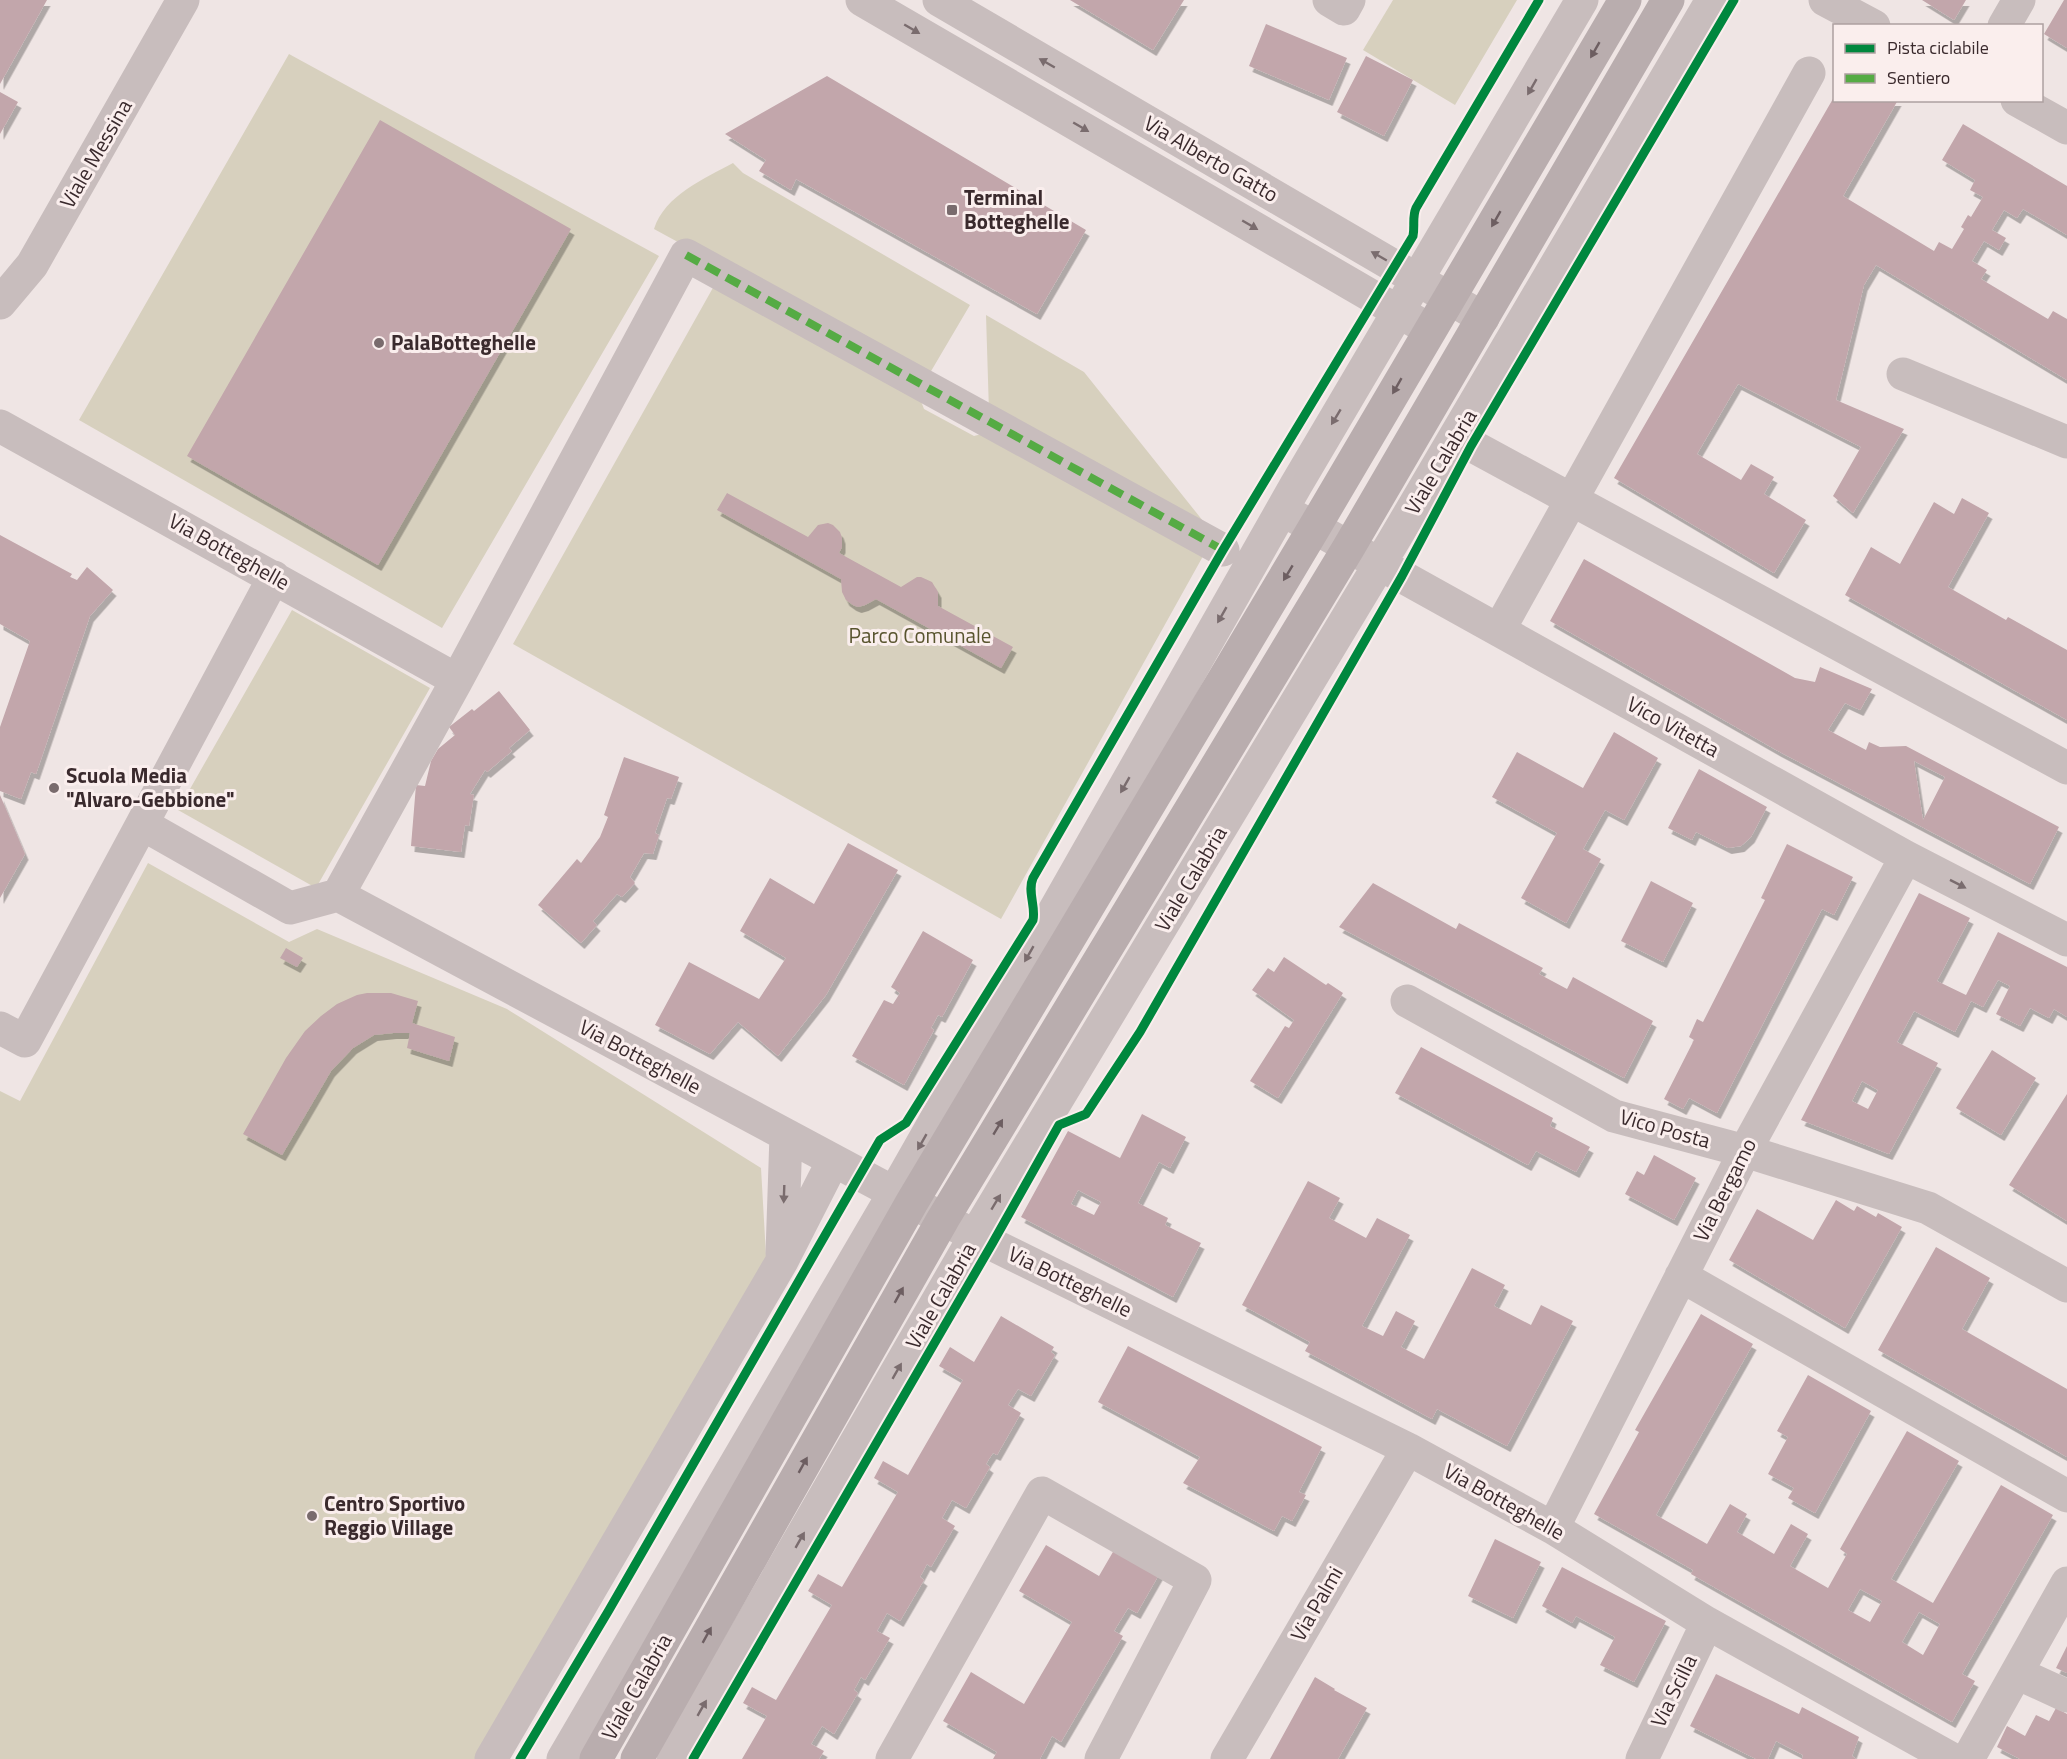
<svg xmlns="http://www.w3.org/2000/svg" width="2067" height="1759" font-family="'Titillium Web',sans-serif">
  <defs>
    <filter id="shadow"><feDropShadow dx="3.5" dy="6" stdDeviation="0" flood-color="#0004"/></filter>
  </defs>
  <rect width="100%" height="100%" fill="#efe5e4"/>
  <!-- green -->
  <path fill="#d7d0be" d="M1393,0h124l-62,105 -92,-55z
    M289,54l370,202 -217,372 -363,-208z
    M733,163l10,10 227,132 -43,73 -273,-149c11,-34 50,-50 79,-66z
    M719,277l197,111 8,21 50,27 23,-6 210,119 -206,370 -488,-275z
    M986,315l98,57 131,164 -226,-124z
    M292,610l138,78 -114,200 -138,-78z
    M148,863l141,79 28,-13 190,80 254,159 6,105 -286,486h-481v-668l20,10z"/>
  <!-- building -->
  <path fill="#c2a6ab" fill-rule="evenodd" filter="url(#shadow)" d="M0,0h47l-47,84z
    M1070,0h114l-31,50z
    M1922,0h44l-12,20z
    M2064,0h3v48l-23,-14z
    M1266,24l81,34 -18,42 -80,-34z
    M1366,56l47,24 -29,56 -47,-24z
    M827,76l259,154 -49,84 -241,-135 -5,11 -32,-19 7,-11 -41,-26z
    M0,92l18,10 -18,32z
    M1834,97v3h64l-55,96 91,55 5,-9 13,7 12,-20 -3,-2 7,-12 3,2 12,-20 -13,-7 5,-10 -33,-20 21,-36 104,62v49l-44,-26 -6,9 -13,-8 -12,20 14,8 -7,12 -15,-9 -12,20 15,9 -6,9 67,40 5,-8 14,8v61l-191,-115 -12,20 -28,115 68,29 -51,84 -20,-17 28,-49 -123,-63 -41,70 44,26 10,-16 23,13 -10,17 42,26 -32,53 -160,-95z
    M380,120l191,109 -193,336 -191,-109z
    M727,493l81,44 10,-12 10,-2 5,2 7,7 2,6v9l-3,6 62,34 16,-10h4l11,5 6,10v14l75,41 -12,21 -125,-69 -11,6 -7,2 -5,-2 -7,-5 -4,-8 -1,-13 -124,-69z
    M1962,498l27,15 -41,74 58,33 2,-3 59,33v70l-222,-125 26,-48 29,17 34,-62 20,12z
    M0,535l72,39 -2,3 7,3 10,-13 26,23 -23,26 -54,158 -5,-2 -10,27 -21,-8v-64l30,-86 -30,-17z
    M1584,559l211,119 20,4 5,-15 52,22 -12,21 -15,-7 -17,27 38,20 3,-8 11,5 26,-1 153,81 -29,57 -252,-133 -228,-130zM1914,761l31,16 -22,43z
    M499,691l31,39 -21,18 3,3 -25,21 -2,-2 -15,24 4,1 -5,31 -4,-1 -4,27 -50,-6 5,-61 9,1 6,-25 7,-12 17,-14 -6,-8 23,-18 2,2z
    M1614,732l44,26 -34,62 -19,-10 -22,39 18,10 -35,64 -45,-25 36,-65 -65,-36 25,-45 66,36z
    M624,757l55,20 -8,22 -4,-1 -12,35 4,2 -6,19 -9,-1 -14,24 5,6 -13,14 -5,-3 -24,27 4,4 -16,18 -43,-38 39,-46 4,4 19,-26 8,-20 -4,-2z
    M1699,769l68,38 -16,30 -10,9 -13,2 -32,-16 -4,8 -24,-12z
    M0,795l25,59 -25,44z
    M848,843l50,27 -72,125 -48,61 -40,-34 -28,32 -55,-29 34,-63 70,37 27,-41 -46,-27 30,-53 44,26z
    M1787,844l66,33 -19,38 -12,-6 -105,204 -28,-15 -6,11 -19,-10 30,-59 -5,-3 8,-18 6,3 62,-122 -4,-2z
    M1651,881l42,22 -30,59 -42,-21z
    M1373,883l83,46 3,-6 84,45 -4,6 28,15 6,-12 80,44 -29,57 -285,-151z
    M1919,893l51,25 -33,63 29,14 32,-63 69,35v50l-13,-8 -5,9 -19,-10 -10,18 -24,-12 14,-28 -12,-6 -15,27 -12,-6 -16,31 -41,-21 -17,31 41,21 -49,91 -88,-34zM1862,1081l16,9 -10,19 -16,-8z
    M923,931l50,29 -31,57 -4,-2 -7,13 3,2 -30,55 -52,-29 32,-56 9,4 7,-11 -9,-6z
    M286,948l17,10 -6,9 -17,-9z
    M1284,957l42,28 2,-2 15,10 -65,105 -28,-17 35,-55 4,2 5,-8 -42,-30 16,-22 6,4z
    M367,993h24l27,8 -6,22 43,14 -6,24 -42,-13 3,-15h-17l-19,2 -21,13 -22,23 -49,84 -39,-21 43,-76 19,-27 16,-15 16,-12 20,-9z
    M1421,1047l132,71 -3,8 40,21 -14,25 -40,-21 -8,14 -133,-72z
    M1992,1050l44,28 -35,57 -45,-27z
    M2067,1094v127l-58,-36z
    M1142,1114l44,23 -16,31 -11,-6 -21,41 30,15 -3,7 36,18 -28,54 -152,-80 47,-86 52,27zM1078,1190l23,12 -7,13 -23,-11z
    M1654,1155l42,23 -22,42 -49,-26 12,-23 7,4z
    M1308,1181l32,17 -11,20 37,20 11,-20 33,17 -48,91 21,10 13,-25 19,10 -14,26 23,12 48,-91 33,17 -11,21 37,19 10,-20 32,16 -66,125 -70,-37 -5,10 -127,-68 5,-9 -68,-37z
    M1836,1200l18,11 3,-5 19,11 2,-4 24,14 -57,101 -116,-68 28,-51 56,31z
    M1936,1247l54,31 -28,51 105,60v68l-189,-107z
    M1701,1314l52,30 -97,171 51,29 23,-40 17,10 -10,18 37,22 17,-30 17,10 -18,32 38,22 19,-34 -7,-5 67,-118 52,30 -68,118 42,24 68,-118 52,30 -91,159 13,7 -23,41 -261,-148 2,-4 -99,-56 45,-82 -4,-2zM1860,1589l22,12 -12,21 -22,-12zM1919,1612l21,12 -17,31 -21,-13z
    M1001,1316l53,31 -3,5 4,3 -24,41 -13,-7 -10,16 13,8 -24,42 -4,-2 -4,6 -3,5 4,3 -24,41 -14,-8 -10,18 13,8 -24,41 -4,-3 -7,13 4,3 -24,41 -13,-8 -10,18 13,7 -25,42 -4,-3 -7,13 4,3 -24,41 -12,-8 -11,18 13,7 -5,8h-77l25,-43 -24,-13 9,-16 24,13 56,-95 -24,-14 10,-17 24,13 56,-95 -24,-14 9,-17 25,14 55,-95 -24,-14 11,-19 24,15z
    M1128,1346l194,101 -23,45 7,3 -14,26 -10,-5 -8,15 -91,-48 17,-26 -102,-55z
    M1808,1375l63,36 -56,102 -27,-15 6,-10 -26,-14 20,-37 -11,-6z
    M1495,1539l46,23 -28,56 -45,-22z
    M1046,1545l53,31 18,-31 44,26 -24,42 -9,-5 -14,23 9,5 -62,106 -9,-6 -12,23h-47l4,-7 -54,-31 28,-49 53,32 48,-82 -53,-31z
    M1562,1567l104,54 -32,61 -34,-17 15,-28 -39,-21 -4,7 -30,-17z
    M2067,1646v27l-11,-5z
    M1716,1674l83,40 3,-7 57,30 -7,19 4,3h-54l1,-4 -27,-14 -8,18h-12l-66,-33z
    M1315,1677l20,12 -1,1 33,18 -29,51h-68z
    M2056,1708l11,6v45h-47l-23,-12 10,-21 18,10 11,-21 13,6z"/>
  <g fill="none" stroke-linecap="round" stroke-linejoin="round">
    <!-- street -->
    <path stroke="#c8bdbd" stroke-width="33" d="M862,0l556,323
      M939,0l544,318
      M1329,0l15,9 5,-9
      M1825,0l49,26
      M2004,26l15,-26
      M2017,100l50,28
      M0,303l32,-38 151,-265
      M1903,374l164,68
      M0,426l457,254 -119,215 637,341 433,213 145,79 154,95 245,136
      M1456,437l611,331
      M1288,513l618,344 161,83
      M274,577l-132,247 148,84 48,-13
      M1499,630l310,-557
      M457,680l229,-425 537,295
      M1407,1001l207,115 131,35 183,57 139,78
      M0,1028l25,13 117,-217
      M782,1253l4,-118
      M1681,1276l386,220
      M1553,1528l192,-377 161,-294
      M2017,1673l50,23
      M491,1759l291,-498 51,-100
      M563,1759l331,-566 402,-708 286,-485
      M673,1759l302,-523 419,-696 318,-540
      M892,1759l150,-266 153,87 -94,179
      M1227,1759l181,-310
      M1642,1759l65,-136
      M1968,1759l99,-176"/>
    <!-- secondary -->
    <path stroke="#b9adae" stroke-width="33" d="M596,1759l316,-557 402,-674 311,-528
      M637,1759l306,-540 406,-672 319,-547"/>
    <!-- quiet -->
    <path stroke="#55ab44" stroke-width="8" stroke-dasharray="15 8" stroke-linecap="butt" d="M686,255l537,295"/>
    <!-- cycleway casing -->
    <g stroke="#faeeed" stroke-width="13">
      <path id="cycleway" d="M520,1759l89,-149 271,-470 26,-17 127,-203c3,-14 -6,-29 0,-42l190,-328 190,-314c2,-10 -1,-19 3,-28l123,-208
        M693,1759l299,-515 67,-119 27,-11 54,-82 262,-456 69,-130 263,-446"/>
    </g>
    <!-- cycleway -->
    <use href="#cycleway" stroke="#00873e" stroke-width="9"/>
  </g>
  <!-- one-way arrows -->
  <defs><path id="oneway-solid" d="M-6-.8H1V-3.2L6.5 0L1 3.2V.8H-6Z" transform="scale(1.5)"/></defs>
  <g fill="#7a6c6e">
    <use href="#oneway-solid" transform="translate(912 29) rotate(30)"/>
    <use href="#oneway-solid" transform="translate(1047 63) rotate(-150)"/>
    <use href="#oneway-solid" transform="translate(1532 87) rotate(120)"/>
    <use href="#oneway-solid" transform="translate(1081 127) rotate(30)"/>
    <use href="#oneway-solid" transform="translate(1250 225) rotate(30)"/>
    <use href="#oneway-solid" transform="translate(1379 256) rotate(-150)"/>
    <use href="#oneway-solid" transform="translate(1336 417) rotate(121)"/>
    <use href="#oneway-solid" transform="translate(1222 615) rotate(120)"/>
    <use href="#oneway-solid" transform="translate(1125 785) rotate(120)"/>
    <use href="#oneway-solid" transform="translate(1958 884) rotate(27)"/>
    <use href="#oneway-solid" transform="translate(1029 954) rotate(120)"/>
    <use href="#oneway-solid" transform="translate(922 1142) rotate(120)"/>
    <use href="#oneway-solid" transform="translate(784 1194) rotate(92)"/>
    <use href="#oneway-solid" transform="translate(996 1202) rotate(-59)"/>
    <use href="#oneway-solid" transform="translate(897 1371) rotate(-60)"/>
    <use href="#oneway-solid" transform="translate(800 1540) rotate(-60)"/>
    <use href="#oneway-solid" transform="translate(702 1708) rotate(-60)"/>
  </g>
  <g fill="#6d5e61">
    <use href="#oneway-solid" transform="translate(1595 50) rotate(120)"/>
    <use href="#oneway-solid" transform="translate(1496 219) rotate(120)"/>
    <use href="#oneway-solid" transform="translate(1397 386) rotate(120)"/>
    <use href="#oneway-solid" transform="translate(1288 573) rotate(121)"/>
    <use href="#oneway-solid" transform="translate(998 1127) rotate(-59)"/>
    <use href="#oneway-solid" transform="translate(899 1295) rotate(-61)"/>
    <use href="#oneway-solid" transform="translate(803 1465) rotate(-61)"/>
    <use href="#oneway-solid" transform="translate(707 1635) rotate(-61)"/>
  </g>
  <!-- markers -->
  <g fill="#796b6d" stroke="#faeeed" stroke-width="2">
    <rect x="946" y="204" width="12" height="12" rx="3"/>
    <circle cx="379" cy="343" r="6"/>
    <circle cx="54" cy="788" r="6"/>
    <circle cx="312" cy="1516" r="6"/>
  </g>
  <g text-anchor="middle" stroke-width="6" stroke-linejoin="round" paint-order="stroke">
    <!-- street labels -->
    <g font-size="21" fill="#3a2a2d" stroke="#faeeed">
      <text transform="translate(96 154) rotate(-60)" y="7">Viale Messina</text>
      <text transform="translate(1211 159) rotate(30)" y="7">Via Alberto Gatto</text>
      <text transform="translate(1441 462) rotate(-59)" y="7">Viale Calabria</text>
      <text transform="translate(229 552) rotate(29)" y="7">Via Botteghelle</text>
      <text transform="translate(1673 727) rotate(29)" y="7">Vico Vitetta</text>
      <text transform="translate(1191 879) rotate(-59)" y="7">Viale Calabria</text>
      <text transform="translate(640 1057) rotate(28)" y="7">Via Botteghelle</text>
      <text transform="translate(1665 1129) rotate(16)" y="7">Vico Posta</text>
      <text transform="translate(1725 1190) rotate(-63)" y="7">Via Bergamo</text>
      <text transform="translate(1070 1282) rotate(26)" y="7">Via Botteghelle</text>
      <text transform="translate(941 1296) rotate(-60)" y="7">Viale Calabria</text>
      <text transform="translate(1504 1502) rotate(29)" y="7">Via Botteghelle</text>
      <text transform="translate(1317 1604) rotate(-60)" y="7">Via Palmi</text>
      <text transform="translate(637 1687) rotate(-60)" y="7">Viale Calabria</text>
      <text transform="translate(1674 1691) rotate(-64)" y="7">Via Scilla</text>
    </g>
    <!-- poi labels -->
    <g font-size="21" font-weight="bold" fill="#3a2a2d" stroke="#faeeed" text-anchor="start">
      <text x="964" y="205">Terminal<tspan x="964" dy="24">Botteghelle</tspan></text>
      <text x="391" y="350">PalaBotteghelle</text>
      <text x="66" y="783">Scuola Media<tspan x="66" dy="24">"Alvaro-Gebbione"</tspan></text>
      <text x="324" y="1511">Centro Sportivo<tspan x="324" dy="24">Reggio Village</tspan></text>
    </g>
    <!-- park labels -->
    <g font-size="21" fill="#58542e" stroke="#faeeed">
      <text x="920" y="643">Parco Comunale</text>
    </g>
  </g>
  <!-- legend -->
  <rect x="1833" y="24" width="210" height="78" fill="#faeeed" stroke="#ada0a0" stroke-width="1.5"/>
  <rect x="1845" y="44" width="30" height="9" fill="#00873e" stroke="#ada0a0" stroke-width="1.5"/>
  <text x="1887" y="54" font-size="18" fill="#3a2a2d">Pista ciclabile</text>
  <rect x="1845" y="74" width="30" height="9" fill="#55ab44" stroke="#ada0a0" stroke-width="1.5"/>
  <text x="1887" y="84" font-size="18" fill="#3a2a2d">Sentiero</text>
</svg>
